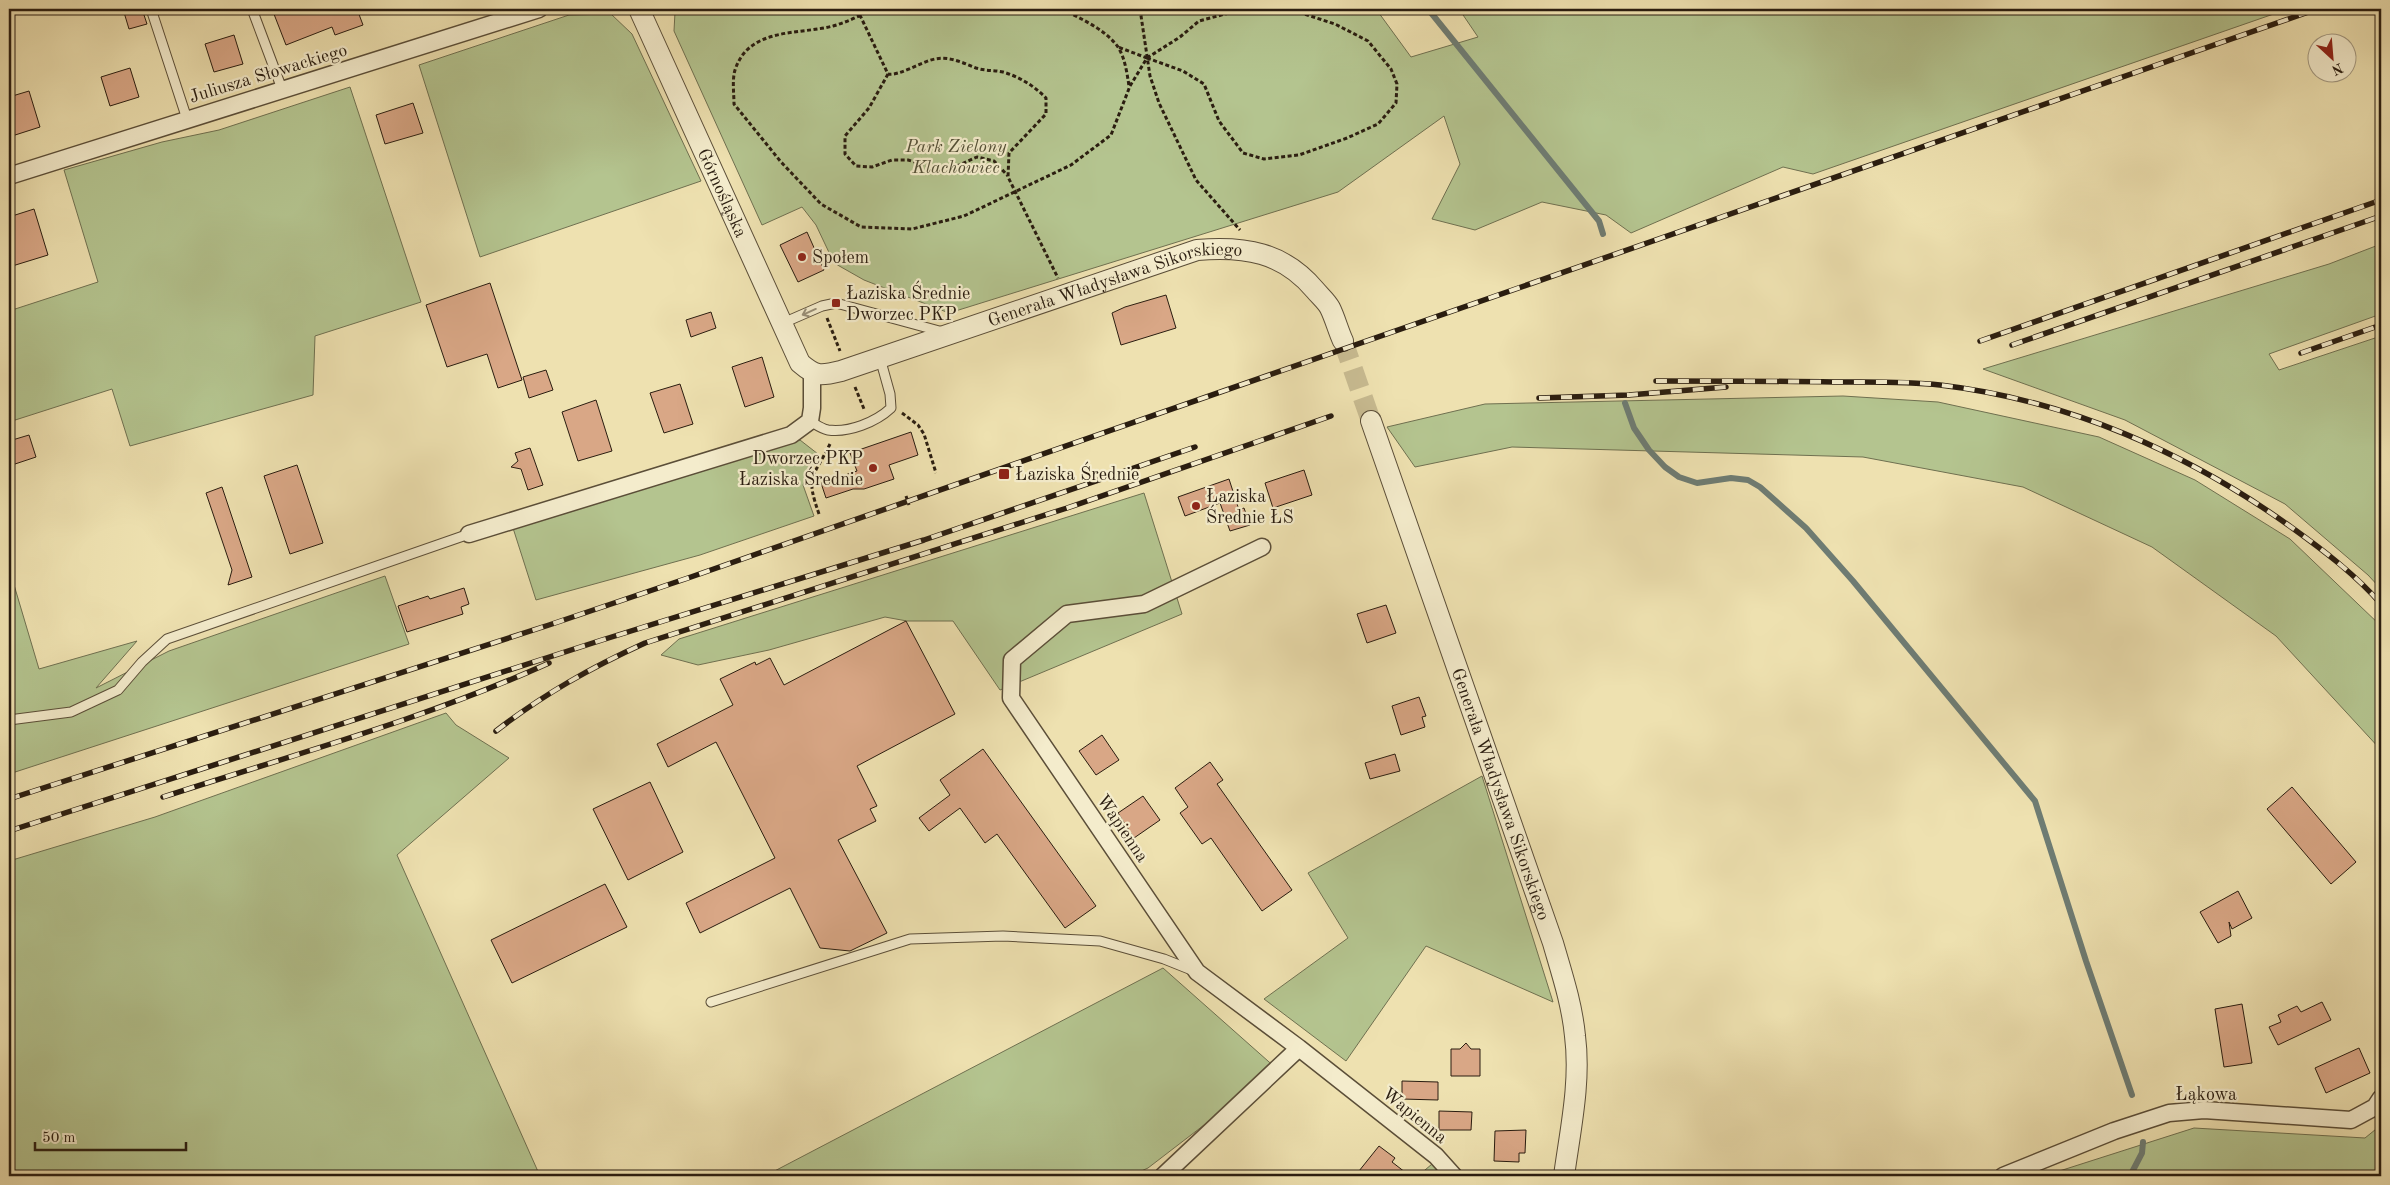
<svg xmlns="http://www.w3.org/2000/svg" width="2390" height="1185" font-family="'Old Standard TT',serif">
  <rect width="100%" height="100%" fill="#eee1b0"/>
  <filter id="stains"><feTurbulence type="fractalNoise" baseFrequency=".004" numOctaves="4"/><feColorMatrix values="0 0 0 0 .2 0 0 0 0 .09 0 0 0 0 .02 0 0 0 .5 -.17"/></filter>
  <radialGradient id="worn" r=".72"><stop offset=".6" stop-color="#630" stop-opacity="0"/><stop offset="1" stop-color="#630" stop-opacity=".3"/></radialGradient>
  <!-- green -->
  <path fill="#b4c48f" stroke="#6f7050" d="M682,9h694l35,48 67,-20 -19,-28h829l-475,165 -30,-7 -152,66 -25,-18 -64,-13 -67,28 -43,-11 28,-55 -16,-48 -106,76 -389,121 -85,-33 -30,-17 -18,-38 -14,-18 -40,18 -88,-194 1,-19z
    M611,14l21,20 69,147 -221,76 -61,-192 150,-50z
    M350,87l71,215 -106,34 -2,59 -183,51 -18,-57 -103,33v-111l89,-29 -34,-112 98,-28 57,-12z
    M2381,244v70l-112,40 10,16 102,-34v253l-13,-14 -83,-71 -160,-84 -142,-51 346,-105z
    M1843,396l95,6 161,35 96,43 95,59 91,87v124l-105,-114 -124,-89 -129,-60 -160,-30 -351,-10 -97,20 -28,-40 98,-23z
    M800,440l18,14 -15,31 11,31 -114,39 -164,45 -23,-72z
    M1144,493l38,121 -182,76 -47,-69h-46l-22,-4 -116,33 -71,15 -37,-10 18,-16z
    M9,568l30,101 98,-28 -41,47 73,-37 216,-75 24,68 -400,130z
    M446,713l10,12 53,33 -112,97 143,321h-531v-315l146,-44z
    M1482,776l71,226 -127,-56 -80,115 -82,-62 84,-61 -40,-65z
    M1163,968l114,101 -129,99 -18,8h-365z
    M2381,1125v51h-330l-1,-2 144,-46 171,10z
    M1432,1164l10,12h-24z"/>
  <g fill="none" stroke-linecap="round" stroke-linejoin="round">
    <!-- stream -->
    <path stroke="#6e7c73" stroke-width="6" d="M1428,9l171,212 4,13
      M1625,403l9,25 15,22 16,17 14,10 18,6 34,-5 17,2 12,7 46,41 47,53 182,220 51,160 46,134
      M2130,1176l12,-23 1,-11"/>
  </g>
  <!-- building -->
  <path fill="#d9a786" stroke="#2a1d10" d="M123,9h19l5,15 -18,5z
    M272,9h85l6,16 -28,10 -3,-8 -46,18z
    M234,35l9,29 -29,8 -9,-28z
    M130,68l9,29 -29,9 -9,-29z
    M29,91l11,36 -28,9 -3,-11v-28z
    M413,103l10,30 -38,11 -9,-29z
    M34,209l14,46 -39,12v-50z
    M807,232l17,38 -26,12 -18,-37z
    M490,283l32,97 -24,8 -11,-34 -40,13 -21,-62z
    M1166,295l10,33 -55,17 -9,-32 13,-6z
    M711,312l5,16 -25,9 -5,-17z
    M762,357l12,40 -29,10 -13,-40z
    M546,370l7,20 -24,8 -6,-21z
    M680,384l13,40 -29,9 -14,-40z
    M596,400l16,51 -34,10 -16,-49z
    M911,432l7,23 -29,10 5,14 -30,10h-11l-27,9 -5,-15 36,-12 -7,-18z
    M29,435l7,22 -24,8 -3,-10v-14z
    M530,448l13,37 -15,5 -7,-21 -10,-2 7,-6 -3,-8z
    M297,465l26,78 -33,11 -26,-78z
    M1304,470l8,25 -39,13 -8,-25z
    M1229,479l10,31 5,-2 6,17 -20,6 -10,-28 -35,13 -7,-19z
    M222,487l30,90 -24,8 4,-15 -26,-77z
    M464,588l5,16 -8,3 2,7 -56,18 -9,-26 30,-10 2,3z
    M1386,605l10,28 -29,10 -10,-29z
    M906,621l49,93 -98,52 20,40 -7,3 6,12 -38,19 49,93 -37,18 -30,-3 -30,-60 -90,45 -14,-30 89,-45 -59,-116 -48,25 -11,-23 76,-39 -13,-26 35,-17 1,3 14,-7 14,27z
    M1419,697l7,19 -4,1 3,10 -24,8 -9,-29z
    M1102,735l17,25 -23,15 -17,-24z
    M983,749l113,157 -31,22 -68,-94 -12,9 -25,-35 -31,23 -10,-13 31,-23 -10,-15z
    M1395,754l5,17 -30,8 -5,-16z
    M1210,762l13,18 -6,4 75,106 -30,21 -51,-73 -9,6 -22,-31 8,-6 -13,-19z
    M650,782l33,70 -55,28 -35,-71z
    M2292,787l64,75 -25,22 -64,-75z
    M1143,796l17,24 -26,18 -16,-25z
    M605,884l22,43 -115,56 -21,-43z
    M2238,891l14,27 -20,11 -3,-7 2,14 -13,7 -18,-31z
    M2322,1002l9,18 -53,25 -9,-18 12,-5 -3,-7 19,-9 4,6z
    M2242,1004l10,59 -28,4 -9,-58z
    M1466,1043l5,6h9v27h-29v-27h9z
    M2359,1048l11,25 -44,20 -11,-25z
    M1402,1081l36,1v18l-36,-1z
    M1439,1111l33,1 -1,18h-32z
    M1526,1130l-1,23h-6v9l-25,-1 1,-30z
    M1379,1146l16,12 -3,4 18,14h-55z"/>
  <g fill="none" stroke-linecap="round" stroke-linejoin="round">
    <!-- tertiary-tunnel -->
    <path stroke="#c7ba90" stroke-width="20" stroke-dasharray="20 10" stroke-linecap="butt" d="M1343,341l28,80"/>
    <!-- service casing -->
    <g stroke="#5b4e38" stroke-width="11">
      <path id="service" d="M151,9l36,110
        M252,9l30,80
        M783,323l39,-17 14,-3 107,29
        M810,421c5,3 12,8 18,9 21,3 48,-8 63,-22l-1,-14 -10,-36
        M9,720l62,-8 47,-22 24,-28 25,-23 302,-105
        M711,1002l199,-63 93,-3 97,5 64,18 30,12"/>
    </g>
    <!-- minor casing -->
    <g stroke="#5b4e38" stroke-width="19">
      <path id="minor" d="M9,176l530,-167
        M469,534l322,-99 19,-14 2,-13v-35
        M1262,547l-118,57 -77,10 -55,46 -1,38 186,274 102,76 137,108 18,20
        M1163,1176l136,-128
        M2003,1176l111,-45 55,-18 35,-3 147,10 24,-13 6,-9"/>
    </g>
    <!-- tertiary casing -->
    <g stroke="#5b4e38" stroke-width="22">
      <g id="tertiary">
        <path id="s1" d="M639,9l161,354c16,14 21,13 41,8l356,-121c48,-4 86,2 118,40 5,6 12,12 15,18 5,10 8,22 13,33"/>
        <path id="s2" d="M1371,421l182,522c9,31 19,61 22,93 6,46 -5,95 -11,140"/>
      </g>
    </g>
    <!-- path -->
    <path stroke="#2a1d10" stroke-width="3" stroke-dasharray="4 2.5" stroke-linecap="butt" d="M857,9l31,65c12,2 32,-12 47,-15 15,-3 28,4 41,9 9,3 18,2 27,4 17,5 31,14 43,26v16l-37,39 -1,24 50,101
      M872,9c-12,7 -25,13 -39,17 -35,9 -84,1 -98,44 -3,10 -1,24 -1,34l47,58 40,42 40,23 51,2 52,-13 107,-51 40,-30 19,-49 17,-28 -29,-11
      M1062,9c19,10 43,20 56,38 7,11 9,26 11,39
      M1140,9l10,67 9,27 37,77 44,50
      M1147,58l36,13 21,13 15,37 24,32 21,6 35,-4 48,-17 31,-14 18,-21 1,-19 -6,-15 -23,-28 -33,-17 -40,-13 -30,-2
      M1147,58l33,-21 19,-16 45,-12
      M888,74l-19,34 -24,28v18l11,12 16,1 20,-7h16l38,11 31,-14 17,4 14,15
      M827,318l13,33
      M855,387l9,22
      M902,413l16,12 6,9 12,39
      M906,496l3,9
      M819,514c-14,-40 -6,-35 11,-70"/>
    <!-- service -->
    <use href="#service" stroke="#f4eccc" stroke-width="9"/>
    <!-- minor -->
    <use href="#minor" stroke="#f4eccc" stroke-width="16"/>
    <!-- tertiary -->
    <use href="#tertiary" stroke="#f4eccc" stroke-width="20"/>
    <!-- rail casing -->
    <g stroke="#2a1d10" stroke-width="5.5">
      <path id="rail" d="M1980,341l401,-141
        M2012,345l369,-129
        M2301,353l80,-28
        M1656,381c59,0 119,0 178,1 35,0 71,-1 106,3 128,15 248,68 351,142 32,23 65,48 90,77
        M1539,398l90,-3 97,-8
        M496,731c48,-37 94,-63 149,-88l422,-135 264,-92
        M163,797c129,-42 262,-78 386,-134
        M9,799l540,-174 139,-47 1629,-569
        M9,831l593,-191 322,-100 271,-93"/>
    </g>
    <!-- rail -->
    <use href="#rail" stroke="#f4eccc" stroke-width="4" stroke-dasharray="11" stroke-linecap="butt"/>
  </g>
  <!-- one-way arrows -->
  <defs><path id="oneway-shaft" d="M-6 0H5M1.5-3L5.5 0L1.5 3" fill="none" stroke-width="1.6" stroke-linecap="round" stroke-linejoin="round" transform="scale(1.25)"/></defs>
  <use stroke="#998f77" href="#oneway-shaft" transform="translate(809 312) rotate(156)"/>
  <!-- markers -->
  <g fill="#8f2418" stroke="#f4eccc" stroke-width="2">
    <circle cx="802" cy="257" r="5"/>
    <rect x="831" y="298" width="10" height="10" rx="2.5"/>
    <circle cx="873" cy="468" r="5"/>
    <rect x="998" y="468" width="12" height="12" rx="2.5"/>
    <circle cx="1196" cy="506" r="5"/>
  </g>
  <g text-anchor="middle" stroke-width="4.5" stroke-linejoin="round" paint-order="stroke">
    <!-- street labels -->
    <g font-size="18" fill="#2a1d10" stroke="#f4eccc">
      <text transform="translate(268 73) rotate(-17)" y="6">Juliusza Słowackiego</text>
      <text dy="6" stroke="none"><textPath href="#s1" startOffset="202">Górnośląska</textPath></text>
      <text dy="6" stroke="none"><textPath href="#s1" startOffset="722">Generała Władysława Sikorskiego</textPath></text>
      <text dy="6" stroke="none"><textPath href="#s2" startOffset="395">Generała Władysława Sikorskiego</textPath></text>
      <text transform="translate(1123 828) rotate(56)" y="6">Wapienna</text>
      <text x="2206" y="1100">Łąkowa</text>
      <text transform="translate(1415 1115) rotate(39)" y="6">Wapienna</text>
    </g>
    <!-- park labels -->
    <g font-size="18" font-style="italic" fill="#534f36" stroke="#f4eccc">
      <text x="956" y="152">Park Zielony<tspan x="956" dy="21">Klachowiec</tspan></text>
    </g>
    <!-- poi labels -->
    <g font-size="18" fill="#2a1d10" stroke="#f4eccc" text-anchor="start">
      <text x="812" y="263">Społem</text>
      <text x="846" y="299">Łaziska Średnie<tspan x="846" dy="21">Dworzec PKP</tspan></text>
      <text x="863" y="464" text-anchor="end">Dworzec PKP<tspan x="863" dy="21">Łaziska Średnie</tspan></text>
      <text x="1015" y="480">Łaziska Średnie</text>
      <text x="1206" y="502">Łaziska<tspan x="1206" dy="21">Średnie ŁS</tspan></text>
    </g>
  </g>
  <!-- margin -->
  <rect width="2390" height="1185" fill="none" stroke="#eee1b0" stroke-width="30"/>
  <rect x="10" y="10" width="2370" height="1165" fill="none" stroke="#2a1d10" stroke-width="2.5"/>
  <rect x="15" y="15" width="2360" height="1155" fill="none" stroke="#2a1d10"/>
  <!-- north arrow -->
  <g transform="translate(2332 58) rotate(154)"><circle r="24" fill="#f4eccc" stroke="#a39981"/>
  <path d="M0-4L9 19L0 12L-9 19Z" fill="#8f2418"/>
  <text y="-8" font-size="14" font-weight="bold" text-anchor="middle" fill="#2a1d10">N</text>
  </g>
  <!-- scale -->
  <path d="M35 1142v8h151v-8" fill="none" stroke="#2a1d10" stroke-width="2.5"/>
  <text x="42" y="1142" font-size="15" fill="#2a1d10" stroke="#f4eccc" stroke-width="4" paint-order="stroke">50 m</text>
  <rect width="100%" height="100%" filter="url(#stains)"/>
  <rect width="100%" height="100%" fill="url(#worn)"/>
</svg>
